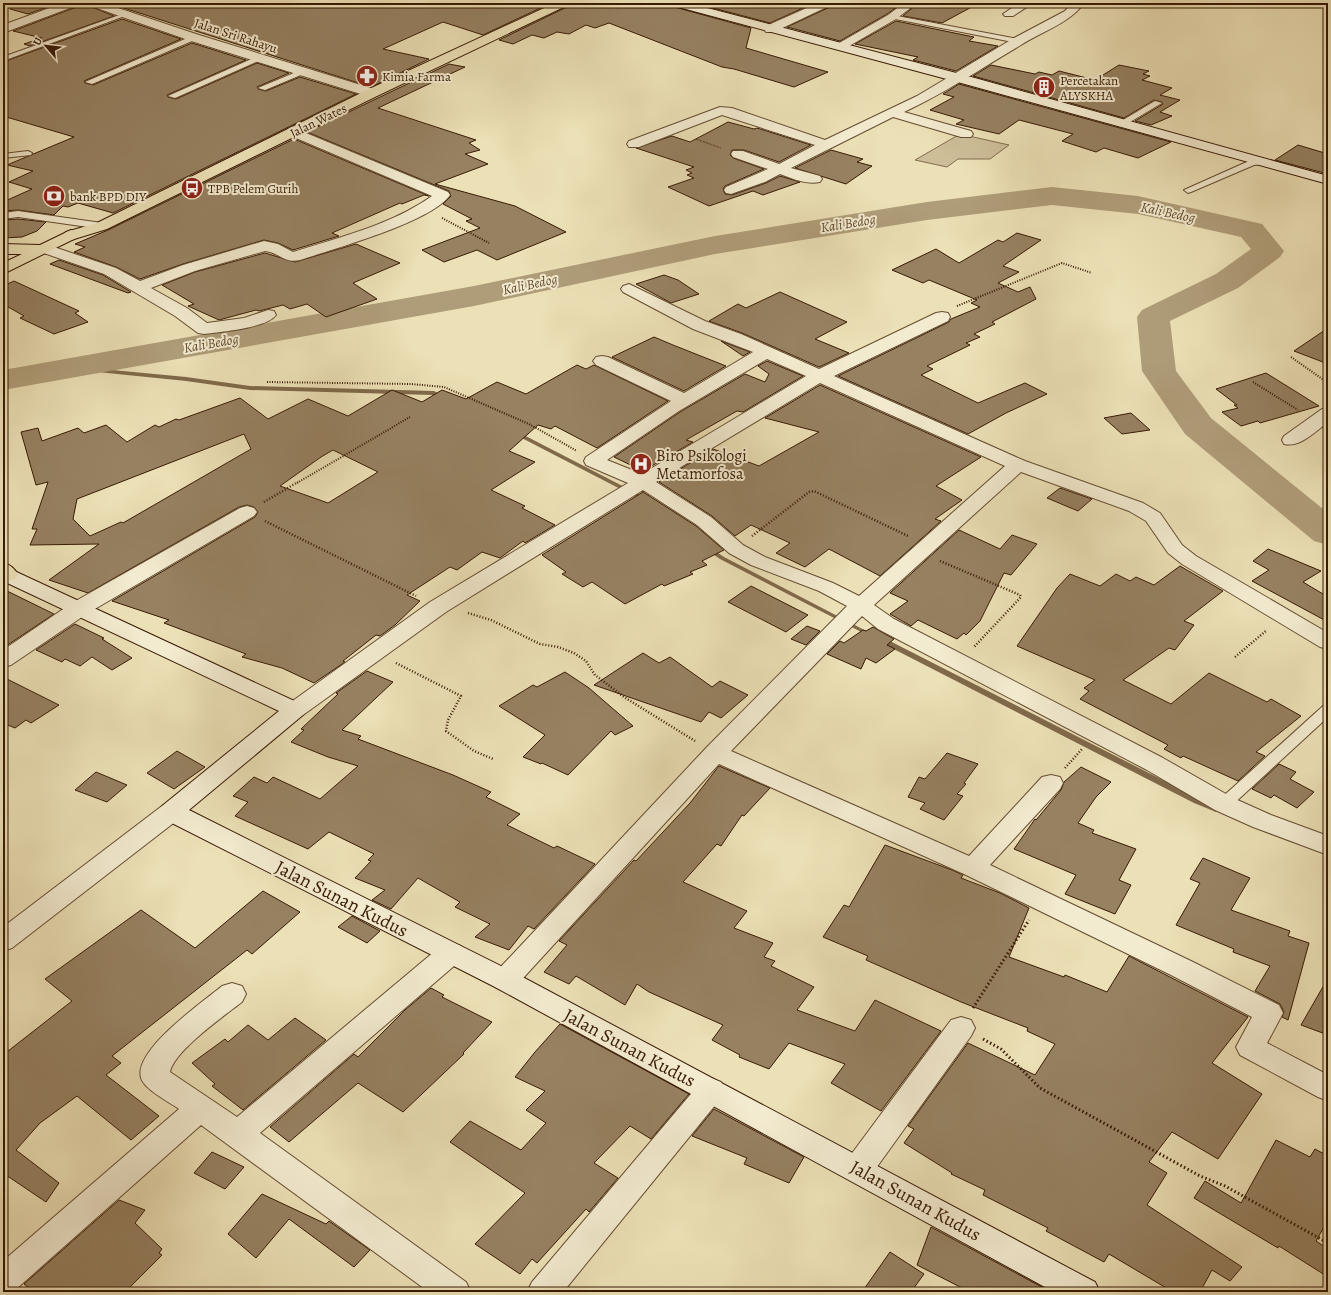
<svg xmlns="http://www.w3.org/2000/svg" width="1331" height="1295" font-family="Alegreya,serif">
  <rect width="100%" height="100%" fill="#ece0b6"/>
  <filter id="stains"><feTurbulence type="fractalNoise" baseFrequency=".005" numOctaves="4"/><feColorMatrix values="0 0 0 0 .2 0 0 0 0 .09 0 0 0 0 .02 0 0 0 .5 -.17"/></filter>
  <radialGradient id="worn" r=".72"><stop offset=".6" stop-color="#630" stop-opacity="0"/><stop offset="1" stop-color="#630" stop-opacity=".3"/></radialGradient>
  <!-- green -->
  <path fill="#cdbe98" stroke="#826c4e" d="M960,134l49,11 -19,14h-32l-11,8 -32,-7z"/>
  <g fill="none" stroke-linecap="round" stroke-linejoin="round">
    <!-- stream -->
    <path fill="#7f694a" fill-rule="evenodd" d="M70,366l116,11 64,9 184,5 13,7 -3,2 -11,-5 -183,-5 -64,-9 -118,-12v-2z
      M516,431l122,63 9,7 -3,2 -10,-7 -120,-62 -1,-1z
      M709,547l15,10 150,78 -3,2 -2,-1 -149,-77 -13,-9 -1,-1 1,-1z
      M878,637h4l318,162 19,8 1,2 -1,2 -3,1 -22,-9 -316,-162 -1,-2z"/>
    <!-- river -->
    <path fill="#af9d79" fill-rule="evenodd" d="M1052,187l86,9 124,28 22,27 -4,6 -42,31 -68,33 6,50 35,47 117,95v32l-14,-4 -129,-107 -43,-63 -5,-54 5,-7 74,-36 35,-25 -10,-12 -103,-23 -86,-9 -125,15 -212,34 -241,52 -471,84v-20l471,-84 241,-50 212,-34z"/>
  </g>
  <!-- building -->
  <path fill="#968161" stroke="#381a04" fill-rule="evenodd" d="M11,3h48l-31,11 -18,-5z
    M82,3l32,13 -84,30 -6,-2 18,-6 -29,-7 66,-25z
    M108,3h443l-68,32 -40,-13 -60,27 46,10 -58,28z
    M572,3h96l3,3 80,22 -5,20 82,24 -34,15 -60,-18 -12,-2 -113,-44 -14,5 -9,-3 -17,9 -12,-2 -13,6 -12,-3 -19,9 -14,-4 70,-34z
    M694,3h120l-44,20z
    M834,3h68l-15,11 -47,27 -53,-14 45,-21z
    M918,3h61l-37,20 -39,-7z
    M122,19l59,20 -97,42 1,2 8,2 99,-42 54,17 -79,35 1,2 8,2 81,-36 32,10 -32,14 1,2 8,2 34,-14 56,17 -243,119 -35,-10 -10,4 -5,-1 -9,9 -36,-5 -15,1v-9l29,-13 -23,-7 24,-11 -26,-6 67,-28 -71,-21v-54z
    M896,21l78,16 -5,4 29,5 -42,25 -43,-11 5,-3 -63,-13z
    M449,64l16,3 -87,41 98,32 -7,3 11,7 -15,4 23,10 -53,20 80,22 51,26 -69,28 -20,-10 -33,12 -22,-12 58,-22 -14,-7 6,-2 -29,-15 8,-8 -2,-5 -142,-59z
    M991,65l44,9 4,-2 13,3 7,-4 36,9 24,-15 30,6 -6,3 7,2 -8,4 30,8 -12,7 20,5 -20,12 12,4 -21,9 -16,-4 28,-17 -1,-2 -8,-2 -30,18 -151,-42z
    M959,84l212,58 -33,16 -34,-10 -8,4 -34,-11 11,-7 -54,-14 -20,14 -43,-10 8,-4 -34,-10 24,-13 -11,-3z
    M728,122l26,7 3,-1 54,17 -32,17 -35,-12h-12l-2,5 3,3 31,11 -39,17 -2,3 2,5 7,1 34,-12 14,-7 20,6 -37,13 -10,-4 -44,15 -41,-19 26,-9 -7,-3 5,-2 -6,-3 8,-3 -58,-19 36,-12 18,6z
    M294,139l135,57 -5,-1 -22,9 -2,-1 -68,30 7,3 -46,14 -15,-7 -14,-3 -81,24 -43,15 -24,-12 -42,-15 11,-5 -10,-3 33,-14z
    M1298,145l30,9v20l-53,-14z
    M831,150l32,9 -6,3 15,4 -26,18 -51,-16z
    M18,219l28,3 -9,9 -15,6 -19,1v-18z
    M1017,233l24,7 -38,26 16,6 -21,11 20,9 12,-5 6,12 -44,23 3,2 -21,10 6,3 -14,6 4,2 -43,21 6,3 -12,6 57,28 47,-20 22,11 -41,19 -38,21 -130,-58 111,-54 2,-3 29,-12 -9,-4 6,-3 -48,-20 -6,3 -31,-13 44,-21 23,14 39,-23 5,2z
    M356,244l44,19 -47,20 24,16 -51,18 -19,-13 -17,5 -7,-4 -24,6 -3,-1 -37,10 -31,-14 6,-2 -32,-19 33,-13 70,-19 30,9z
    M59,260l44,15 28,17 -3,1 -78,-29z
    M664,275l14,5 21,14 -28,9 -35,-19z
    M14,281l65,30 -4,2 13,9 -34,12 -34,-16 4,-2 -21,-12v-18z
    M780,292l67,30 -32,17 34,14 -30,14 -77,-34 -33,-12 29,-17 8,4z
    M1328,328v36l-34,-13z
    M654,337l19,8 53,21 -42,25 -72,-34z
    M721,341l29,11 -7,4z
    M767,361l36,15 -60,36 -6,-1 -51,29 7,2 -50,29 -29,-14 66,-45 65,-38 20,8 4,-8 -11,-8z
    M577,365l9,4 8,-4 74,36 -71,47 -42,-22 -4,3 -13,-4 -29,26 26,11 -44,28 34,16 -3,2 33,17 -30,18 -2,-2 -23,17 -18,-6 -25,18 -7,-3 -43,28 13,6 -25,24 -15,11 -4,-1 -33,26 2,1 -31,21 -32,-15 -40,-11 4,-3 -82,-31 5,-3 -57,-19 143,-84 3,-5 -4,-5 -7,-2 -8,2 -151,86 -39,-13 50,-36 -69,1 7,-16h-5l16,-47 -12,3 -15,-53 17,-4 4,13 36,-13 6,5 22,-8 21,17 28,-17 4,2 17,-8 3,1 61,-22 28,21 40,-20 40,17 44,-26 30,12 20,-12 24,9 31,-17 29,12zM244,434l7,15 -128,74 -2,-1 -31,14 -17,-17 4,-20zM333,450l45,22 -50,31 -48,-17 41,-29z
    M1266,373l53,33 -59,17 -2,-2 -17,5 -19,-14 16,-4 -4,-3h3l-21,-16z
    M820,385l161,72 -45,29 26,14 -27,19 6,2 -61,55 -51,-27 -24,18 -29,-14 14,-10 -39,-18 -16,11 -23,-20 -53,-34 54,-33 46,17 60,-34 -54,-14z
    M1131,413l19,17 -28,4 -18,-16z
    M1060,488l32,11 -14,12 -31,-13z
    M643,492l53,34 28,24 -22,11 5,4 -17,7 3,2 -29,12 -2,-2 -37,20 -33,-22 -9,5 -21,-13 4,-2 -24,-17z
    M959,530l41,19 12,-14 25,9 -26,31 -7,-2 -24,48 -14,14 -2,-2 -7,6 -39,-19 -7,6 -21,-12 18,-13 -18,-8z
    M1268,549l53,22 -18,11 25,15v25l-76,-41 17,-11 -16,-9z
    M1180,566l43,25 -39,30 10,4 -19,25 -6,-2 -46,32 48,24 38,-31 58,29 4,-3 30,17 -45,36 9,4 -27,25 -55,-25 -2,2 -17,-9 4,-4 -88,-46 9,-8 -5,-3 11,-8 -78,-34 40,-58 13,-14 30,12 16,-12 14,7 6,-4 18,8z
    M751,586l57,29 -22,17 -58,-30z
    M3,589l51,25 -51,34z
    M75,624l29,14 -2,1 30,19 -20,12 -20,-13 -12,9 -15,-7 -3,3 -26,-12z
    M807,626l13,5 -14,14 -15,-6z
    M873,627l21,12 -7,6 8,4 -19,14 -10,-5 -5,11 -34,-15 13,-13 4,2 19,-13 3,1z
    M643,653l16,10 11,-6 42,30 8,-6 28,14 -27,23 -12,-6 -8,10 -107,-37z
    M367,671l26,11 -51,48 19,6 -3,3 95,36 38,17 -5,5 34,17 -13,11 47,23 3,-2 38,18 -61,65 -6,-3 -19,24 -34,-13 15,-13 -35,-17 5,-5 -42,-24 -27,31 -19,-9 13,-10 -30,-12 16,-17 -3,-1 6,-6 -45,-22 -21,17 -73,-33 13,-14 -15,-6 21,-19 13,6 6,-6 47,22 38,-33 -30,-9 -37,-15 13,-12 -3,-1 37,-35 -2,-1z
    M565,672l24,16 44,38 -18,9 -4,-4 -43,44 -26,-12 -1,1 -18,-7 22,-22 -46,-29 34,-21 4,2z
    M3,677l56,28 -28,18 -5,-3 -11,8 -12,-5z
    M177,751l28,16 -31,22 -27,-16z
    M947,753l31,11 -14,19 2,1 -9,10 6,2 -19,24 -24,-11 5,-6 -17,-6 11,-20 6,2z
    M1279,764l17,8 -6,7 24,13 -17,16 -23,-13 -3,3 -19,-9z
    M719,766l51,22 -26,28 -2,-1 -21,31 -4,-2 -34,38 64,29 -13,17 39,15 -9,14 11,4 -4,5 43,21 -17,23 58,21 20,-31 66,31 -60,80 -50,-28 14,-19 -56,-21 -20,26 -30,-12 1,-2 -28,-15 11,-15 -74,-33 -12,-8 -12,21 -49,-29 -7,8 -25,-12 23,-27 -8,-4 75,-81 2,1 54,-58z
    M1081,767l30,15 -15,15 -18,26 16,7 -2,3 44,16 -17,31 12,5 -16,29 -50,-20 11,-19 -62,-26 21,-30 1,1 25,-30 3,-8z
    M96,772l31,13 -20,17 -32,-12z
    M885,845l67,25 11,5 -2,3 39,15 29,15 -20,49 55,20 1,-2 42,17 22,-36 119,61 -36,46 50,31 -44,65 -46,-27 -23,30 18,11 -20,32 95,62 -12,14 -18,-11 -12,22h-27l-64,-38 -5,8 -58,-31 2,-3 -65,-33 2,-5 -34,-16 1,-1 -48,-30 10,-14 -6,-3 60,-83 67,32 20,-31 -28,-13 1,-3 -67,-26 -95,-42 2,-4 -45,-19 21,-32 5,2z
    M1203,858l47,20 -19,32 59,21 -2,5 21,7 -21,77 -6,-3 2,-5 -4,-8 -25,-13 15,-25 -37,-14 1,-3 -58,-24 24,-42 -10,-4z
    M263,891l37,21 -48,42 -5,-4 -135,106 9,7 -15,12 53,41 -28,24 -54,-44 -37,27 -24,27 43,33 -13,19 -43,-29v-118l69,-54 -27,-22 96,-69 54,38z
    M352,916l28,15 -13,12 -29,-16z
    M1328,978v57l-27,-10z
    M431,988l13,7 -2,2 50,25 -29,31 1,1 -61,58 -45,-29 -69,59 -19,-15 84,-73 4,3 47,-47z
    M295,1018l31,22 -83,70 -31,-24 3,-2 -23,-21 33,-24 3,3 20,-17 20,15z
    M560,1024l129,70 -38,45 -21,-13 -36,37 24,15 -29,34 -3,-3 -49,54 -5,-4 -12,15 -45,-30 50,-51 -75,-51 20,-21 51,29 25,-27 -20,-13 19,-19 -30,-14 20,-25z
    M714,1109l90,48 -15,26 -45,-19 3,-6 -55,-22z
    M1276,1140l34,17 5,-8 13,7v64l-12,21 12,8v28l-49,-31 -1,2 -84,-50 11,-17 36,22z
    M212,1152l32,15 -19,22 -31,-16z
    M262,1194l64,30 3,-3 41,29 -16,17 -65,-48 -33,39 -28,-24z
    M119,1200l26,10 -10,13 27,26 -3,4 3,2 -37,37h-91l-10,-8z
    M931,1227l120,65h-81l-53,-27z
    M890,1252l34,22 -13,18h-49z"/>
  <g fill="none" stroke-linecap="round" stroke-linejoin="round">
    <!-- lane casing -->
    <g stroke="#654c30" stroke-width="2">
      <path id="lane" d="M125,13l5,1 -127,47v-4z
        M892,15l126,24 4,2 -4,2 -128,-25v-2z
        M192,36l7,2 -107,46 -7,-2z
        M258,56l7,2 -90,40 -7,-2z
        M301,70l7,2 -43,18 -7,-2z
        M1155,101l7,2 -37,22 -7,-2z
        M28,151l4,2 -1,2 -28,3v-4z
        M1259,159l3,1v4l-8,1 -63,27 -3,1 -4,-3 65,-29z
        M3,182l4,3 -1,3 -3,1z
        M18,211l84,12 4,3 -4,3 -84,-12 -15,2v-6z
        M1328,705v12l-99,91 -5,1 -5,-1 -2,-4 2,-4 104,-94z"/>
    </g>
    <!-- street casing -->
    <g stroke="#654c30" stroke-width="2">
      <path id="street" d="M63,3h17l-2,2 -75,28v-8z
        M86,3h17l96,32 178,55 1,3 -1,3h-10l-176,-55 -103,-36z
        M818,3h15l-2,2 -57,27h-8l-2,-3 2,-3z
        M904,3h13l-21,16 -52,30 -4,1 -6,-4 54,-31z
        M1019,3h14l-20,13h-8l-2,-2z
        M1072,3h12c-14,20 -43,29 -63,42 -39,23 -76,48 -117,67l67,19 2,3 -2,3h-10l-68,-20 -102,51 29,8 2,3 -2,3c-13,3 -27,-3 -40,-8l-15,8 -34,12 -5,-1 -2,-3 2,-3 42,-18 -35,-12 -2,-3 2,-3h10l36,13 36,-19 -93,-30 -83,32h-10l-2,-3 2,-3 91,-34 12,1 93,32 92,-44 97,-58 51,-27z
        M294,128l154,64 2,3c-18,27 -117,54 -150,65 -15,4 -22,-8 -35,-9l-70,20 -44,17 36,20 20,15 37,-5 24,-8 6,1 2,4c-9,13 -56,17 -72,19l-6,-1 -23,-17 -71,-42 -66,-23 -3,-3 3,-3h10l68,23 24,13 43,-16 81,-24 14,3 15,8c47,-15 98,-27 139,-56l-143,-61 -2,-3 2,-3z
        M629,284l76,37 36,13 78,35 117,-56 6,-1 6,1 2,4 -2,4 -114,55 191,85 118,42 17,10 22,32 14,11 132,77v16l-8,-2 -138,-83 -14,-11 -22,-32 -17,-10 -108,-39 -147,133 20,14 269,139 70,40 38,17 57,21v19l-75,-28 -38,-17 -68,-40 -269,-141 -16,-13 -131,135 238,105 73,-79 9,-2 9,2 3,6 -3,6 -70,76 201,96 88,44 4,8 -16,30 61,32v26l-10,-4 -78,-42 -4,-8 16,-30 -81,-42 -207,-101 -245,-110 -204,223 -10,4 -10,-4 -4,-7 4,-7 212,-226 140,-141 -28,-15 -68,-26 -22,-12 -32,-28 -54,-35 -197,122 -143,103 -8,2 -8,-2 -4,-5 4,-5 143,-103 198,-119 -42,-18 -2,-4 2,-4 85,-56 -75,-36 -3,-4 3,-4 6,-1 6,1 76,36 69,-41 -60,-23 -70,-37 -2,-3 2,-3zM767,359l39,17 -164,98 -35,-14 72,-49zM820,383l185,83 -146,130 -26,-13 -68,-26 -22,-12 -32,-28 -55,-35z
        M1328,408v14c-12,9 -28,26 -44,22l-2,-4 2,-4 38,-27z
        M247,506l7,2 3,4 -3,4 -166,97 -77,52 -8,2v-17l69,-47 168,-95z
        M171,803l9,3 3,6 -3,6 -168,130 -9,3v-24l159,-121z
        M451,943l10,3 3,7 -3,7 -201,173 206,149 5,10h-42l-228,-167 -187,166 -11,1v-31l176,-152c-10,-7 -35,-20 -38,-31 -8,-28 62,-76 81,-92l10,-3 10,3 4,8 -4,8c-18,14 -68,49 -72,70l67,45 204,-171z
        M961,1017l10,3 4,8 -4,8 -102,142 -11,4 -11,-4 -4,-9 4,-9 104,-140z
        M711,1078l10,4 5,8 -5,8 -158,194h-36l5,-10 169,-200z"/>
    </g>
    <!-- secondary casing -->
    <g stroke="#381a04" stroke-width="2">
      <path id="secondary" d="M669,3h19l276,72 364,101v8l-374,-103 -283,-76z
        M3,567l7,2 293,136 4,5 -4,5 -114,95 326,163 580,309 5,10h-46l-559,-305 -333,-169 -3,-6 3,-6 117,-95 -276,-130z"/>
    </g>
    <!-- primary casing -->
    <g stroke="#381a04" stroke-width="2">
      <path id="primary" d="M555,3h15l-2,2 -191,91 -270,133 -36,11 -5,-2 -3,-3 3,-3 31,-9 270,-133z"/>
    </g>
    <!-- highway casing -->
    <g stroke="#381a04" stroke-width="2">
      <path id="highway" d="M71,230l5,2 3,3 -3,3 -73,36v-11l19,-9h-19v-10l37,1z
        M3,563c8,2 11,5 15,12l-3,4 -7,2 -5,-1z"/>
    </g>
    <!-- path-far3 -->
    <path stroke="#381a04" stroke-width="1.5" stroke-dasharray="0.5 1" stroke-linecap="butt" d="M696,139l25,9"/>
    <!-- path-far2 -->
    <path stroke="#381a04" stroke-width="2" stroke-dasharray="1 1.5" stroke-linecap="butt" d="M442,218l47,25
      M957,306l105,-43 30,10
      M1291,357l37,26
      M267,382l144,2 33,3 85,37 48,27
      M1253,382l45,28
      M297,483l113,-66"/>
    <!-- path-far1 -->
    <path stroke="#381a04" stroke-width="2.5" stroke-dasharray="1 2" stroke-linecap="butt" d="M264,502l34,-20
      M265,521l151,75
      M752,536l57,-44 5,-1 94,45
      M940,561l80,34 1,2 -47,50
      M468,613l23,7 49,24 18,3 16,6 12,8 9,14 29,22 71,44
      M1235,657l32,-27
      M396,663l65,33 -13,24 -2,11 28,20 19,8
      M1065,768l17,-19"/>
    <!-- path -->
    <path stroke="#381a04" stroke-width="3" stroke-dasharray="1.5 2.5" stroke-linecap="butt" d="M973,1008l56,-88
      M983,1039l18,10 39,39 160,88 25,10 103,57"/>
    <!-- lane -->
    <use href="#lane" fill="#f3ebd0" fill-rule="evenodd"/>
    <!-- street -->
    <use href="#street" fill="#f3ebd0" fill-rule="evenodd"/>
    <!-- secondary -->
    <use href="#secondary" fill="#f3ebd0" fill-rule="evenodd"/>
    <!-- primary -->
    <use href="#primary" fill="#ece0b6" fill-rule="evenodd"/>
    <!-- highway -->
    <use href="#highway" fill="#ece0b6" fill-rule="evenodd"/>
  </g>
  <!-- icons -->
  <defs>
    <g id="pharmacy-disc" transform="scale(1.15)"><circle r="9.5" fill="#8f2418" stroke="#f3ebd0"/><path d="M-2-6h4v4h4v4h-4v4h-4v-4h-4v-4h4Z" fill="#fff"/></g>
    <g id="building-disc" transform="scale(1.15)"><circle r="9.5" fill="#8f2418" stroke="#f3ebd0"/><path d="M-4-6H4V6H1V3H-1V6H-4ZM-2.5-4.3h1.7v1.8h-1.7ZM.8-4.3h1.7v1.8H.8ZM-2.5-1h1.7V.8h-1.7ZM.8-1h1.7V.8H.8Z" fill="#fff"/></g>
    <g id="bus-disc" transform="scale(1.15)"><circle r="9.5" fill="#8f2418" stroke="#f3ebd0"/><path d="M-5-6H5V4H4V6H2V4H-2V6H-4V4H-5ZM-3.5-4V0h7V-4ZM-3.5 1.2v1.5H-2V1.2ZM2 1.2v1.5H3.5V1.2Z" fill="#fff"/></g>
    <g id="bank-disc" transform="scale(1.15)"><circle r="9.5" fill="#8f2418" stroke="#f3ebd0"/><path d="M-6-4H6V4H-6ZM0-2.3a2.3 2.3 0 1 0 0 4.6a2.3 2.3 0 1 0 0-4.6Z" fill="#fff"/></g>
    <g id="hospital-disc" transform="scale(1.15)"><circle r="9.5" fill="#8f2418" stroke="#f3ebd0"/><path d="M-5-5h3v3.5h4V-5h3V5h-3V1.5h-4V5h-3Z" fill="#fff"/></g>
  </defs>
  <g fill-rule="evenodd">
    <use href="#pharmacy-disc" x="367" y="76"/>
    <use href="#building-disc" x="1044" y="87"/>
    <use href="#bus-disc" x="192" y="188"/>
    <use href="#bank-disc" x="54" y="196"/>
    <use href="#hospital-disc" x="641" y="464"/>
  </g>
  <g text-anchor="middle" stroke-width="4" stroke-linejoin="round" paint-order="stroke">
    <!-- far-street labels -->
    <g font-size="13" fill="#381a04" stroke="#f3ebd0">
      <text transform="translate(236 35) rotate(18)" y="5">Jalan Sri Rahayu</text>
      <text transform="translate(318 120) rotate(-26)" y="5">Jalan Wates</text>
    </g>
    <!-- far-poi labels -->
    <g font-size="13" fill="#381a04" stroke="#f3ebd0" text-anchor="start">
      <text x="382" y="81">Kimia Farma</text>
      <text x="1060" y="85">Percetakan<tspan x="1060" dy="15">ALYSKHA</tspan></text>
      <text x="208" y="193">TPB Pelem Gurih</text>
      <text x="70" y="201">bank BPD DIY</text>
    </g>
    <!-- far-water labels -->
    <g font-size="14" font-style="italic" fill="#62482d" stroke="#f3ebd0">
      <text transform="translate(1168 212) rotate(12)" y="5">Kali Bedog</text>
      <text transform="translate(848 223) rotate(-9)" y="5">Kali Bedog</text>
      <text transform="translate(530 284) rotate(-12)" y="5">Kali Bedog</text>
      <text transform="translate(211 343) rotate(-10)" y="5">Kali Bedog</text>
    </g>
    <!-- poi labels -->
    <g font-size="16" fill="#381a04" stroke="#f3ebd0" text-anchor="start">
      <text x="656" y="461">Biro Psikologi<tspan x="656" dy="18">Metamorfosa</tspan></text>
    </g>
    <!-- near-street labels -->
    <g font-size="19" fill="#381a04" stroke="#f3ebd0">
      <text transform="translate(342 898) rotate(27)" y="7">Jalan Sunan Kudus</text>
      <text transform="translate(630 1047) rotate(28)" y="7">Jalan Sunan Kudus</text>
      <text transform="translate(916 1200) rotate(29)" y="7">Jalan Sunan Kudus</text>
    </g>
  </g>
  <!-- margin -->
  <rect width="1331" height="1295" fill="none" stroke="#ece0b6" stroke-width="16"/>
  <rect x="4" y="4" width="1323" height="1287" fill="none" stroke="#381a04" stroke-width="2"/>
  <rect x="8" y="8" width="1315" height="1279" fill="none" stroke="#381a04"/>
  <!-- north arrow -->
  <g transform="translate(46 46) rotate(298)" stroke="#f3ebd0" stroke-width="3" paint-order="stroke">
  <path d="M0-3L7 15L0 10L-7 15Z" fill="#381a04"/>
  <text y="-6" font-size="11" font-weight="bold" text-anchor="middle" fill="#381a04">U</text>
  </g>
  <rect width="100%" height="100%" filter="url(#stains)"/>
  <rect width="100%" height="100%" fill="url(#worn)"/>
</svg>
